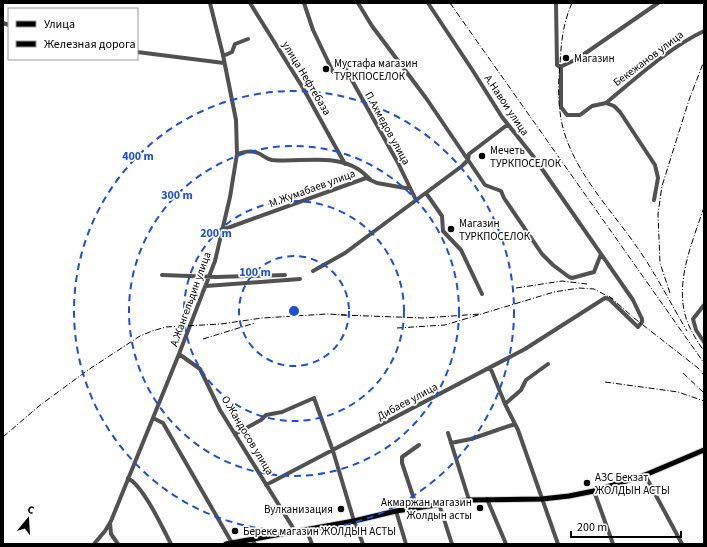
<svg xmlns="http://www.w3.org/2000/svg" width="707" height="547" font-family="'Source Sans 3',sans-serif">
  <rect width="100%" height="100%" fill="#fff"/>
  <g fill="none" stroke-linecap="round" stroke-linejoin="round">
    <!-- major casing -->
    <g stroke="#dbdbdb" stroke-width="7">
      <path id="major" d="M226,544l128,-23 42,-10 73,-11 73,-1 27,-3 25,-5 51,-16 59,-25"/>
    </g>
    <!-- minor -->
    <path stroke="#515151" stroke-width="4" d="M250,3l53,85 42,76
      M304,3l9,27 20,42
      M358,3l14,23 54,72 59,87 16,6 3,7 38,56 11,11 16,12 3,1 22,-6 7,-18
      M556,3l1,62 3,2 17,-8 81,-56
      M3,23l6,2
      M137,52l87,11
      M223,56l9,-4 3,-8 13,-5
      M344,66l54,97 18,37
      M561,67v40l6,8h13l12,-9 14,-3 8,3 6,6 35,53 3,13 -4,22
      M606,103c29,-24 64,-56 98,-72
      M237,154c7,-2 14,-4 21,-1 5,2 8,6 14,7 28,3 60,-7 86,9 4,2 8,7 12,10
      M426,193l16,23 1,15 18,19 21,44
      M222,230l144,-52 11,5 28,5h5
      M313,271l32,-18 117,-87 6,-6 1,-6 38,-29
      M162,275l54,2 69,-2
      M206,286l94,-7
      M704,305l-11,14 3,11 8,12
      M179,354l21,15 20,41 75,121
      M490,367l15,37 13,26 40,114
      M505,404l16,-14 5,-10 22,-16
      M153,418l10,5 69,120
      M448,433l21,67
      M235,434l26,-14 5,-5 16,-3 32,-14 19,53 21,70 9,23
      M451,443l20,-4 44,-15
      M645,475l37,69
      M128,478c16,9 34,49 43,66
      M266,485l259,-136 80,-51 4,1 29,28 4,-5v-3l-9,-19 -100,-144 -31,-39 -29,-46 -45,-68
      M594,491l19,53
      M487,499l19,45
      M439,504l13,40
      M417,508l-15,-45v-6l17,-12
      M396,511l10,33
      M110,523l1,11 7,10
      M306,529l6,15
      M252,539l3,5
      M94,544l11,-13 6,-10 68,-167 36,-93 15,-64 7,-43 -1,-34 -13,-65 -13,-52"/>
    <!-- major -->
    <use href="#major" stroke="#000" stroke-width="5"/>
    <!-- rail -->
    <path stroke="#000" stroke-width="1" stroke-dasharray="6 2 1 2" stroke-linecap="butt" d="M450,3l254,360
      M572,3c-9,20 -11,40 -12,62 -2,18 -2,36 1,54 9,50 51,91 78,131 18,26 32,54 48,81
      M704,207c-12,37 -33,82 -14,121 4,8 9,16 14,23
      M516,288l46,-7 25,3
      M670,293l-10,-30 -2,-49 4,-28 27,-86 15,-39
      M609,296l25,22 64,50 6,7
      M341,315l83,3 56,-4
      M397,328l48,-3 109,-33 25,-4 15,1 19,10
      M203,339l52,-16
      M683,373l21,20
      M605,382l73,10 26,9
      M3,437l36,-31 49,-36 52,-34 12,-5 14,-4 55,-3 41,-6 65,-4 19,1"/>
  </g>
  <!-- distance rings -->
  <g fill="none" stroke="#1d4ed8" stroke-width="2" stroke-dasharray="7 5">
    <circle cx="294" cy="311" r="55"/>
    <circle cx="294" cy="311" r="110"/>
    <circle cx="294" cy="311" r="165"/>
    <circle cx="294" cy="311" r="220"/>
  </g>
  <!-- markers -->
  <g fill="#000" stroke="#fff" stroke-width="1.5">
    <circle cx="566" cy="58" r="4"/>
    <circle cx="326" cy="69" r="4"/>
    <circle cx="482" cy="156" r="4"/>
    <circle cx="451" cy="229" r="4"/>
    <circle cx="587" cy="483" r="4"/>
    <circle cx="480" cy="508" r="4"/>
    <circle cx="341" cy="509" r="4"/>
    <circle cx="235" cy="531" r="4"/>
  </g>
  <g text-anchor="middle" stroke-width="3.5" stroke-linejoin="round" paint-order="stroke">
    <!-- poi labels -->
    <g font-size="11" fill="#000" stroke="#fff" text-anchor="start">
      <text x="574" y="62">Магазин</text>
      <text x="334" y="67">Мустафа магазин<tspan x="334" dy="13">ТУРКПОСЕЛОК</tspan></text>
      <text x="490" y="154">Мечеть<tspan x="490" dy="13">ТУРКПОСЕЛОК</tspan></text>
      <text x="459" y="227">Магазин<tspan x="459" dy="13">ТУРКПОСЕЛОК</tspan></text>
      <text x="595" y="481">АЗС Бекзат<tspan x="595" dy="13">ЖОЛДЫН АСТЫ</tspan></text>
      <text x="472" y="506" text-anchor="end">Акмаржан магазин<tspan x="472" dy="13">Жолдын асты</tspan></text>
      <text x="333" y="513" text-anchor="end">Вулканизация</text>
      <text x="243" y="535">Береке магазин ЖОЛДЫН АСТЫ</text>
    </g>
    <!-- street labels -->
    <g font-size="11" fill="#000" stroke="#fff">
      <text transform="translate(648 58) rotate(-37)" y="4">Бекежанов улица</text>
      <text transform="translate(307 78) rotate(59)" y="4">улица Нефтебаза</text>
      <text transform="translate(507 105) rotate(56)" y="4">А.Навои улица</text>
      <text transform="translate(388 128) rotate(61)" y="4">П.Ахмедов улица</text>
      <text transform="translate(312 188) rotate(-20)" y="4">М.Жумабаев улица</text>
      <text transform="translate(190 299) rotate(-70)" y="4">А.Жангельдин улица</text>
      <text transform="translate(407 401) rotate(-28)" y="4">Дибаев улица</text>
      <text transform="translate(248 435) rotate(59)" y="4">О.Жандосов улица</text>
    </g>
  </g>
  <circle cx="294" cy="311" r="6" fill="#1d4ed8" stroke="#fff" stroke-width="2"/>
  <g font-size="12" text-anchor="middle" font-weight="bold" fill="#1d4ed8" stroke="#fff" stroke-width="3.5" stroke-linejoin="round" paint-order="stroke">
    <text x="138" y="160">400 m</text>
    <text x="177" y="199">300 m</text>
    <text x="216" y="237">200 m</text>
    <text x="255" y="276">100 m</text>
  </g>
  <!-- border -->
  <rect width="707" height="547" fill="none" stroke="#000000" stroke-width="8"/>
  <!-- legend -->
  <rect x="8" y="8" width="130" height="52" fill="#ffffff" stroke="#999999"/>
  <rect x="16" y="21" width="20" height="6" fill="#000000" stroke="#999999"/>
  <text x="44" y="28" font-size="12" fill="#000000">Улица</text>
  <rect x="16" y="41" width="20" height="6" fill="#000000" stroke="#999999"/>
  <text x="44" y="48" font-size="12" fill="#000000">Железная дорога</text>
  <!-- north arrow -->
  <g transform="translate(28 519) rotate(18)" stroke="#ffffff" stroke-width="3" paint-order="stroke">
  <path d="M0-3L7 15L0 10L-7 15Z" fill="#000000"/>
  <text y="-6" font-size="11" font-weight="bold" text-anchor="middle" fill="#000000">С</text>
  </g>
  <!-- scale -->
  <path d="M571 531v6h110v-6" fill="none" stroke="#000000" stroke-width="2"/>
  <text x="577" y="531" font-size="12" fill="#000000" stroke="#ffffff" stroke-width="3" paint-order="stroke">200 m</text>
</svg>
